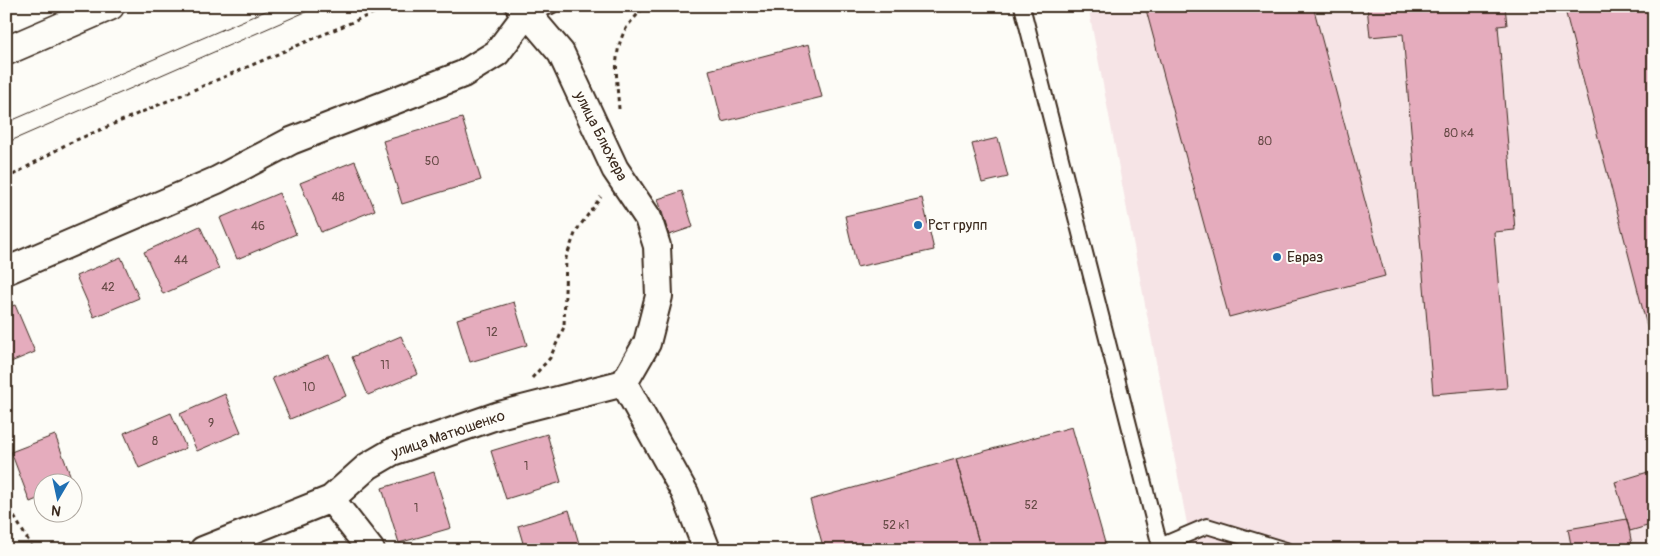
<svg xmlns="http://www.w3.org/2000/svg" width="1660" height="556" font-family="Pangolin,sans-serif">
  <rect width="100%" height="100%" fill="#fdfcf7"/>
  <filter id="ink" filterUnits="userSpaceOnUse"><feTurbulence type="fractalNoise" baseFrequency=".02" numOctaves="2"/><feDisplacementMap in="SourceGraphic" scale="10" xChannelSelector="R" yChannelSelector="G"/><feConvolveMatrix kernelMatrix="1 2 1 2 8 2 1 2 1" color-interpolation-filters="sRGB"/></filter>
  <g filter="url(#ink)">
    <!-- built -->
    <path fill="#f6e4e6" d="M1088,6h566v544h-462z"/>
    <!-- building -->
    <path fill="#e5acbd" stroke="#3b2a1e" d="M1145,6h168l72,270 -156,41z
      M1367,6h138l2,19 -9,1 17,204 -21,2 13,156 -74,6 -30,-360 -33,3z
      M1564,6h90v347z
      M809,44l13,53 -100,25 -13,-52z
      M462,118l19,62 -79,24 -19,-63z
      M998,138l10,39 -26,6 -10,-39z
      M355,161l20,49 -54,22 -21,-49z
      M682,191l11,36 -24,8 -11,-36z
      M279,193l17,41 -59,25 -17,-41z
      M922,198l12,52 -77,17 -12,-51z
      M200,226l19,43 -56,25 -19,-42z
      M121,257l18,41 -45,19 -18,-41z
      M514,302l13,43 -57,17 -13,-43z
      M15,305l20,47 -29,12v-56z
      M401,336l17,38 -50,21 -16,-38z
      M329,355l17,41 -56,23 -18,-41z
      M225,394l16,38 -44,19 -17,-37z
      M171,413l15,35 -47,20 -15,-35z
      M1072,427l35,123h-126l-25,-91z
      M547,434l14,48 -55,17 -15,-48z
      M55,435l19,50h-2v-1h-30v13l-12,5 -19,-50z
      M956,459l25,91h-157l-14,-50z
      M434,472l17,56 -52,15 -17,-55z
      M1648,472l6,19v33l-24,7 -15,-49z
      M569,510l12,40h-56l-7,-24z
      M1627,519l6,31h-61l-4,-21z"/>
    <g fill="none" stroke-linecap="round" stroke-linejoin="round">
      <!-- lane casing -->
      <g stroke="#3b2a1e" stroke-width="18">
        <path id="lane" d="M1022,6l139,544
          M527,13l24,-7
          M1160,546l47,-20 79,24"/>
      </g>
      <!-- street casing -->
      <g stroke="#3b2a1e" stroke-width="30">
        <path id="street" d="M519,6l8,7 34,40 54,116 33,49 9,28 2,50 -12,47 -23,40 61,110 22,57
          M6,271l211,-91 74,-39 172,-67 34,-21 30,-40
          M331,499l40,51
          M203,550l128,-51 37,-33 24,-14 107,-37 125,-32"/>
      </g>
      <!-- primary casing -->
      <g stroke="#3b2a1e" stroke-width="31">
        <path id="primary" d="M6,51l104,-45"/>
      </g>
      <!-- path -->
      <path stroke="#3b2a1e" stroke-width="3" stroke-dasharray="4 4" stroke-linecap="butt" d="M619,109c-2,-28 -8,-60 10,-85 5,-6 11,-12 16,-18
        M6,179l61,-35 323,-138
        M532,378l18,-20 14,-31 2,-69 10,-27 25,-34
        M6,503l28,47"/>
      <!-- lane -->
      <use href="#lane" stroke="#fdfcf7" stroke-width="14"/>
      <!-- street -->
      <use href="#street" stroke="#fdfcf7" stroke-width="26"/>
      <!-- primary -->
      <use href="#primary" stroke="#fdfcf7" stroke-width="28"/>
      <!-- tram -->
      <path stroke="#3b2a1e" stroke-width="1" d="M6,123l271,-117
        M6,143l313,-137"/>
    </g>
  </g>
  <!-- markers -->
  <g fill="#1f6fb2" stroke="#fdfcf7" stroke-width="2">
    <circle cx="918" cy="225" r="5"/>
    <circle cx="1277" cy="257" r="5"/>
  </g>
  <g text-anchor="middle" stroke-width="4" stroke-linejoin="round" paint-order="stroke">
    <!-- number labels -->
    <g font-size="12" fill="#664a46">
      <text x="1459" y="137">80 к4</text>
      <text x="1265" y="145">80</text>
      <text x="432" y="165">50</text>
      <text x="338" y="201">48</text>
      <text x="258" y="230">46</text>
      <text x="181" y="264">44</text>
      <text x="108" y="291">42</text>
      <text x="492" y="336">12</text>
      <text x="385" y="369">11</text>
      <text x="309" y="391">10</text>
      <text x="211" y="427">9</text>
      <text x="155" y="445">8</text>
      <text x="526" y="470">1</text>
      <text x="1031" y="509">52</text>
      <text x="416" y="512">1</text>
      <text x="896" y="529">52 к1</text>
    </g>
    <!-- street labels -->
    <g font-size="15" fill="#3b2a1e" stroke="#fdfcf7">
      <text transform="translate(601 136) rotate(63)" y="5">улица Блюхера</text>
      <text transform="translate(448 434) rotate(-19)" y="5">улица Матюшенко</text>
    </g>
    <!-- poi labels -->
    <g font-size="15" fill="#3b2a1e" stroke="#fdfcf7" text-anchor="start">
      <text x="928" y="230">Рст групп</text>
      <text x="1287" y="262">Евраз</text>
    </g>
  </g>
  <!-- margin -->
  <rect width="1660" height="556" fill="none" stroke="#fdfcf7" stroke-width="25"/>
  <rect x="12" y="12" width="1635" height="531" fill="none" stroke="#3b2a1e" stroke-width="2" filter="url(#ink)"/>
  <!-- north arrow -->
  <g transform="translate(58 498) rotate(189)"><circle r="24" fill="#fdfcf7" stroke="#afa8a0"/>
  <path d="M0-4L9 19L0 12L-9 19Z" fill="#1f6fb2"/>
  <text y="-8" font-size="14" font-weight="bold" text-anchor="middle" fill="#3b2a1e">N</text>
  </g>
</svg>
